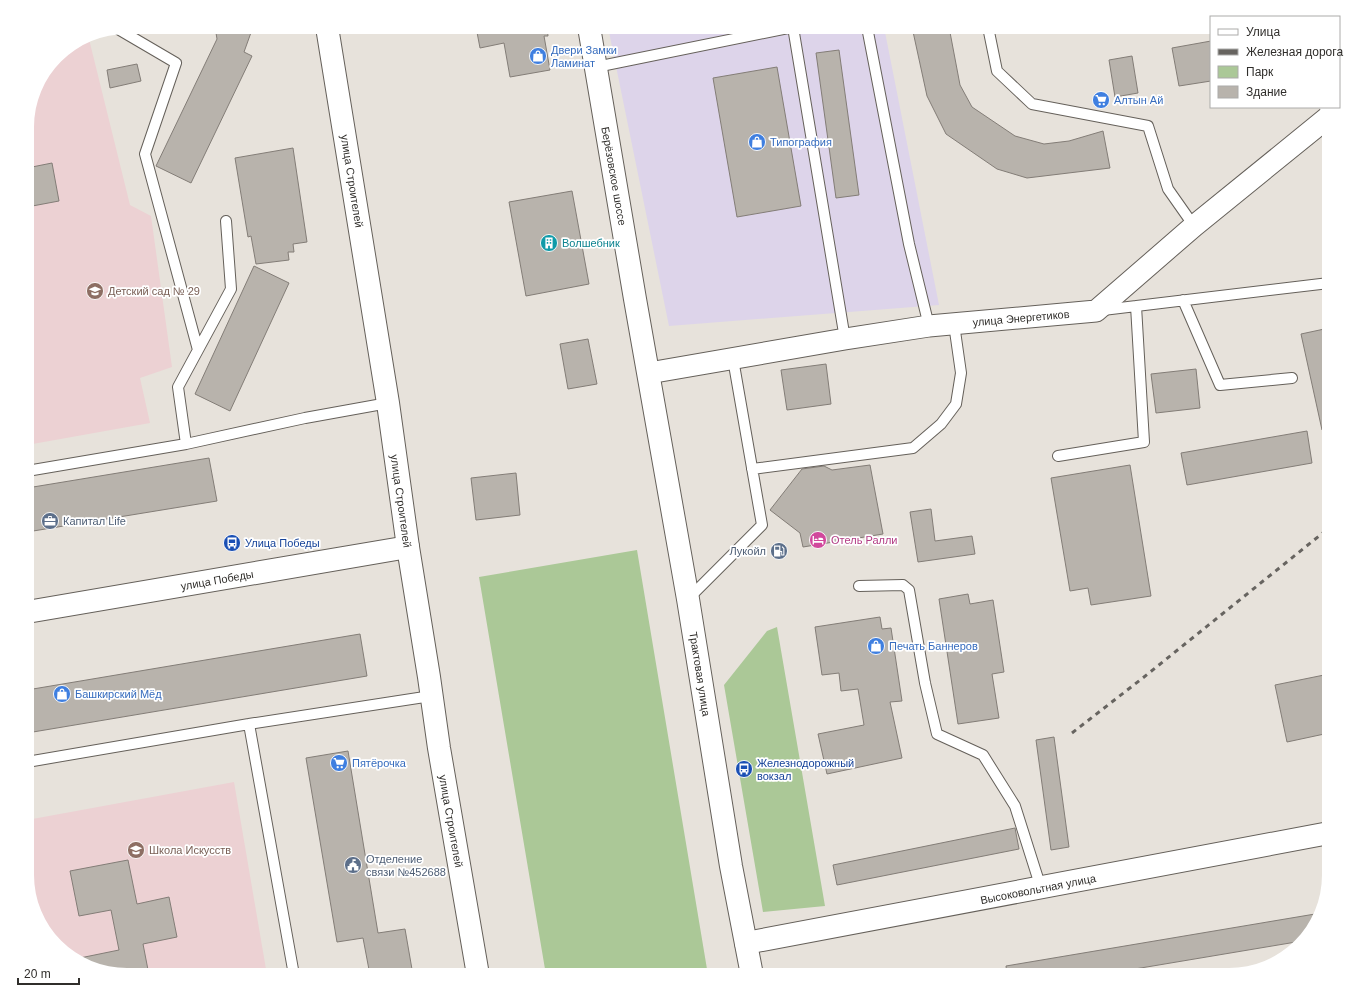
<svg xmlns="http://www.w3.org/2000/svg" width="1356" height="1002" font-family="Arial,sans-serif">
  <rect width="100%" height="100%" fill="#e7e2db"/>
  <!-- commercial -->
  <path fill="#ddd4ea" d="M608,27h276l55,278 -270,21z"/>
  <!-- education -->
  <path fill="#ecd1d3" d="M88,35l42,170 21,11 21,151 -32,11 10,45 -123,22v-324l10,-38 24,-31z
    M234,782l33,193h-140l-32,-5 -29,-16 -29,-35 -10,-38v-61z"/>
  <!-- green -->
  <path fill="#abc897" d="M637,550l71,425h-162l-67,-398z
    M777,627l48,279 -62,6 -39,-227 43,-54z"/>
  <!-- building -->
  <path fill="#b8b3ac" stroke="#837d77" d="M215,27h38l-9,25 8,4 -61,127 -35,-17 61,-127z
    M476,27h71l1,9h-4l6,34 -40,7 -6,-34 -24,5z
    M912,27h37l11,58 12,22 43,29 29,8 25,-3 34,-10 7,37 -83,10 -30,-9 -51,-35 -19,-38z
    M1211,41v40l-32,5 -7,-38z
    M839,50l20,145 -23,3 -20,-145z
    M1132,56l6,37 -23,4 -6,-37z
    M137,64l4,17 -31,7 -3,-18z
    M777,67l24,139 -64,11 -24,-139z
    M293,148l14,94 -14,2 1,8h-6l1,8 -33,4 -5,-28 -3,1 -13,-79z
    M52,163l7,38 -32,6v-39z
    M572,191l17,93 -63,12 -17,-94z
    M254,266l35,17 -59,128 -35,-17z
    M1329,328v101l-7,1 -21,-96z
    M588,339l9,45 -29,5 -8,-45z
    M826,364l5,40 -44,6 -6,-40z
    M1196,369l4,39 -44,5 -5,-39z
    M1307,431l5,32 -125,22 -6,-32z
    M209,458l8,43 -190,31v-44z
    M870,465l13,69 -80,13 -3,-14 -30,-23 32,-41 22,-3 8,4z
    M1130,465l21,131 -60,9 -3,-17 -18,3 -19,-113z
    M516,473l4,42 -44,5 -5,-42z
    M931,509l4,32 37,-5 3,18 -57,8 -8,-50z
    M968,594l2,10 23,-4 11,72 -12,2 7,44 -41,6 -19,-125z
    M880,617l2,12 9,-1 11,73 -12,1 12,56 -75,16 -9,-40 46,-9 -6,-36 -17,2 -2,-18 -17,2 -7,-48z
    M360,634l7,42 -340,57v-43z
    M1329,674v59l-42,9 -12,-57z
    M1054,737l15,110 -18,3 -15,-110z
    M348,751l30,182 27,-4 8,46h-43l-7,-37 -26,4 -31,-184z
    M1015,828l4,21 -182,36 -4,-20z
    M128,860l9,44 32,-7 8,40 -34,7 6,31h-22l-32,-5 -20,-11 44,-9 -8,-40 -32,6 -9,-45z
    M1321,913l-13,23 -6,5 -203,34h-92l-1,-9z"/>
  <g fill="none" stroke-linecap="round" stroke-linejoin="round">
    <!-- service casing -->
    <g stroke="#65605a" stroke-width="12">
      <path id="service" d="M867,27l42,217 20,82
        M988,27l9,44 35,33 116,22 20,63 26,37
        M118,29l58,34 -31,91 53,196
        M596,67l197,-40 52,312
        M1183,300l37,85 72,-7
        M1103,310l226,-27
        M186,444l119,-26 83,-15
        M1058,456l86,-14 -8,-136
        M752,469l161,-21 28,-24 15,-20 5,-31 -7,-49
        M27,471l159,-27 -8,-57 53,-98 -5,-68
        M859,586l44,-1 6,5 16,93 12,51 46,21 32,51 26,82
        M688,599l74,-74 -29,-166
        M249,724l45,251
        M27,762l222,-38 182,-28"/>
    </g>
    <!-- minor casing -->
    <g stroke="#65605a" stroke-width="23">
      <path id="minor" d="M649,373l196,-34 84,-13 167,-15 98,-85 133,-108"/>
    </g>
    <!-- tertiary casing -->
    <g stroke="#65605a" stroke-width="24">
      <path id="tertiary" d="M27,612l381,-65
        M746,943l583,-110"/>
    </g>
    <!-- secondary casing -->
    <g stroke="#65605a" stroke-width="24">
      <path id="secondary" d="M327,27l61,376 20,144 21,130 10,71 39,227
        M589,27l46,272 53,300 43,267 21,109"/>
    </g>
    <!-- service -->
    <use href="#service" stroke="#fff" stroke-width="10"/>
    <!-- minor -->
    <use href="#minor" stroke="#fff" stroke-width="21"/>
    <!-- tertiary -->
    <use href="#tertiary" stroke="#fff" stroke-width="22"/>
    <!-- secondary -->
    <use href="#secondary" stroke="#fff" stroke-width="22"/>
    <!-- rail -->
    <path stroke="#676460" stroke-width="3" stroke-dasharray="5 5" stroke-linecap="butt" d="M1072,733l72,-56 185,-149"/>
  </g>
  <!-- icons -->
  <defs>
    <g id="shop-disc" transform="scale(0.9)"><circle r="9.5" fill="#3f7fe0" stroke="#fff"/><path d="M-5-2.5h2.3a2.7 3.5 0 0 1 5.4 0H5L5.5 6h-11ZM-1.5-2.5h3a1.5 2.3 0 0 0-3 0Z" fill="#fff"/></g>
    <g id="supermarket-disc" transform="scale(0.9)"><circle r="9.5" fill="#3f7fe0" stroke="#fff"/><path d="M-6-5.5h2.5l.6 2H6L4.5 2H-2.5L-4.4-4H-6ZM-1.5 3.2a1.3 1.3 0 1 0 .1 0ZM3 3.2a1.3 1.3 0 1 0 .1 0Z" fill="#fff"/></g>
    <g id="building-disc" transform="scale(0.9)"><circle r="9.5" fill="#0f9aa8" stroke="#fff"/><path d="M-4-6H4V6H1V3H-1V6H-4ZM-2.5-4.3h1.7v1.8h-1.7ZM.8-4.3h1.7v1.8H.8ZM-2.5-1h1.7V.8h-1.7ZM.8-1h1.7V.8H.8Z" fill="#fff"/></g>
    <g id="school-disc" transform="scale(0.9)"><circle r="9.5" fill="#8d6e63" stroke="#fff"/><path d="M0-5L7-2L0 1L-7-2ZM-4 1L0 2.5L4 1V4Q0 6-4 4Z" fill="#fff"/></g>
    <g id="office-disc" transform="scale(0.9)"><circle r="9.5" fill="#5c6f8a" stroke="#fff"/><path d="M-6-3h4V-5.5h4V-3h4V5H-6ZM-1-4.5V-3h2v-1.5ZM-6 0V1H6V0Z" fill="#fff"/></g>
    <g id="hotel-disc" transform="scale(0.9)"><circle r="9.5" fill="#d1479c" stroke="#fff"/><path d="M-6-4.5h1.5V1H6V5H4.5V3h-9V5H-6ZM-4 0a1.8 1.8 0 1 1 3.6 0ZM.5 0V-2.5h3Q6-2.5 6 0Z" fill="#fff"/></g>
    <g id="bus-disc" transform="scale(0.9)"><circle r="9.5" fill="#1a4fb4" stroke="#fff"/><path d="M-5-6H5V4H4V6H2V4H-2V6H-4V4H-5ZM-3.5-4V0h7V-4ZM-3.5 1.2v1.5H-2V1.2ZM2 1.2v1.5H3.5V1.2Z" fill="#fff"/></g>
    <g id="fuel-disc" transform="scale(0.9)"><circle r="9.5" fill="#5c6f8a" stroke="#fff"/><path d="M-5.5-6h7V0h2V4h1.3V-2.5L3-4.5l.8-.8L6-3V5H2.5V1h-1V6h-7ZM-4.2-4.7v3.2H.2V-4.7Z" fill="#fff"/></g>
    <g id="civic-disc" transform="scale(0.9)"><circle r="9.5" fill="#5c6f8a" stroke="#fff"/><path d="M-.6-6.5H3V-4.5H.6V-3L4-1V1h2V6H-6V1h2V-1L-.6-3ZM-1.2 2.5V6h2.4V2.5Z" fill="#fff"/></g>
  </defs>
  <g fill-rule="evenodd">
    <use href="#shop-disc" x="538" y="56"/>
    <use href="#supermarket-disc" x="1101" y="100"/>
    <use href="#shop-disc" x="757" y="142"/>
    <use href="#building-disc" x="549" y="243"/>
    <use href="#school-disc" x="95" y="291"/>
    <use href="#office-disc" x="50" y="521"/>
    <use href="#hotel-disc" x="818" y="540"/>
    <use href="#bus-disc" x="232" y="543"/>
    <use href="#fuel-disc" x="779" y="551"/>
    <use href="#shop-disc" x="876" y="646"/>
    <use href="#shop-disc" x="62" y="694"/>
    <use href="#supermarket-disc" x="339" y="763"/>
    <use href="#bus-disc" x="744" y="769"/>
    <use href="#school-disc" x="136" y="850"/>
    <use href="#civic-disc" x="353" y="865"/>
  </g>
  <g text-anchor="middle" stroke-width="3.5" stroke-linejoin="round" paint-order="stroke">
    <!-- shop labels -->
    <g font-size="11" fill="#366cbe" stroke="#fff" text-anchor="start">
      <text x="551" y="54">Двери Замки<tspan x="551" dy="13">Ламинат</tspan></text>
      <text x="1114" y="104">Алтын Ай</text>
      <text x="770" y="146">Типография</text>
      <text x="889" y="650">Печать Баннеров</text>
      <text x="75" y="698">Башкирский Мёд</text>
      <text x="352" y="767">Пятёрочка</text>
    </g>
    <!-- street labels -->
    <g font-size="11" fill="#302e2b" stroke="#fff">
      <text transform="translate(614 176) rotate(80)" y="4">Берёзовское шоссе</text>
      <text transform="translate(352 181) rotate(81)" y="4">улица Строителей</text>
      <text transform="translate(1021 318) rotate(-5)" y="4">улица Энергетиков</text>
      <text transform="translate(401 501) rotate(82)" y="4">улица Строителей</text>
      <text transform="translate(217 580) rotate(-10)" y="4">улица Победы</text>
      <text transform="translate(700 674) rotate(81)" y="4">Трактовая улица</text>
      <text transform="translate(451 821) rotate(80)" y="4">улица Строителей</text>
      <text transform="translate(1038 889) rotate(-11)" y="4">Высоковольтная улица</text>
    </g>
    <!-- culture labels -->
    <g font-size="11" fill="#0d838f" stroke="#fff" text-anchor="start">
      <text x="562" y="247">Волшебник</text>
    </g>
    <!-- education labels -->
    <g font-size="11" fill="#785e54" stroke="#fff" text-anchor="start">
      <text x="108" y="295">Детский сад № 29</text>
      <text x="149" y="854">Школа Искусств</text>
    </g>
    <!-- service labels -->
    <g font-size="11" fill="#4e5e75" stroke="#fff" text-anchor="start">
      <text x="63" y="525">Капитал Life</text>
      <text x="766" y="555" text-anchor="end">Лукойл</text>
      <text x="366" y="863">Отделение<tspan x="366" dy="13">связи №452688</tspan></text>
    </g>
    <!-- hotel labels -->
    <g font-size="11" fill="#b23c85" stroke="#fff" text-anchor="start">
      <text x="831" y="544">Отель Ралли</text>
    </g>
    <!-- transit labels -->
    <g font-size="11" fill="#164399" stroke="#fff" text-anchor="start">
      <text x="245" y="547">Улица Победы</text>
      <text x="757" y="767">Железнодорожный<tspan x="757" dy="13">вокзал</tspan></text>
    </g>
  </g>
  <!-- crop -->
  <path d="M0 0H1356V1002H0ZM127 34H1229A93 93 0 0 1 1322 127V875A93 93 0 0 1 1229 968H127A93 93 0 0 1 34 875V127A93 93 0 0 1 127 34Z" fill="#fff" fill-rule="evenodd"/>
  <!-- legend -->
  <rect x="1210" y="16" width="130" height="92" fill="#ffffff" stroke="#acabaa"/>
  <rect x="1218" y="29" width="20" height="6" fill="#ffffff" stroke="#acabaa"/>
  <text x="1246" y="36" font-size="12" fill="#302e2b">Улица</text>
  <rect x="1218" y="49" width="20" height="6" fill="#676460" stroke="#acabaa"/>
  <text x="1246" y="56" font-size="12" fill="#302e2b">Железная дорога</text>
  <rect x="1218" y="66" width="20" height="12" fill="#abc897" stroke="#acabaa"/>
  <text x="1246" y="76" font-size="12" fill="#302e2b">Парк</text>
  <rect x="1218" y="86" width="20" height="12" fill="#b8b3ac" stroke="#acabaa"/>
  <text x="1246" y="96" font-size="12" fill="#302e2b">Здание</text>
  <!-- scale -->
  <path d="M18 978v6h61v-6" fill="none" stroke="#302e2b" stroke-width="2"/>
  <text x="24" y="978" font-size="12" fill="#302e2b" stroke="#ffffff" stroke-width="3" paint-order="stroke">20 m</text>
</svg>
